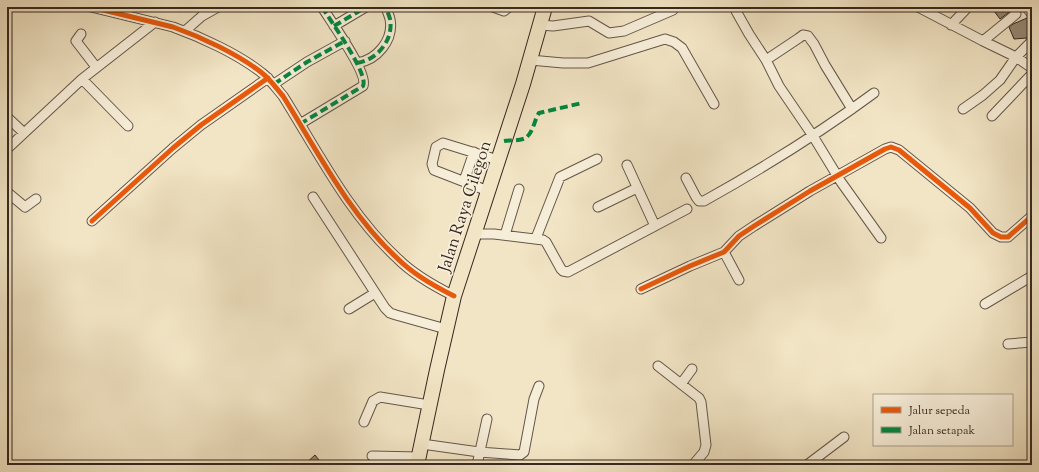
<svg xmlns="http://www.w3.org/2000/svg" width="1039" height="472" font-family="'Sorts Mill Goudy',serif">
  <rect width="100%" height="100%" fill="#f2e5c5"/>
  <filter id="stains"><feTurbulence type="fractalNoise" baseFrequency=".005" numOctaves="4"/><feColorMatrix values="0 0 0 0 .2 0 0 0 0 .09 0 0 0 0 .02 0 0 0 .5 -.17"/></filter>
  <radialGradient id="worn" r=".72"><stop offset=".6" stop-color="#630" stop-opacity="0"/><stop offset="1" stop-color="#630" stop-opacity=".3"/></radialGradient>
  <!-- building -->
  <path fill="#978a76" stroke="#352821" d="M991,7h25l-16,12z
    M1027,18l5,2v8l-5,10 -13,1 -5,-12 4,-3z
    M315,455l8,10h-19z"/>
  <g fill="none" stroke-linecap="round" stroke-linejoin="round">
    <!-- minor casing -->
    <g stroke="#64574a" stroke-width="11">
      <path id="minor" d="M91,7l82,20c28,10 65,27 89,46 8,6 14,15 21,23 35,56 66,118 115,163 16,16 36,27 56,37
        M493,7l11,4 5,-4
        M737,7l-1,4 13,23 17,26 13,26 34,50 28,46 40,56
        M918,7l65,34 33,16 16,11
        M1026,7l6,7
        M540,25l13,1 36,-5 20,12 15,-2 49,-21
        M951,25l17,-18
        M334,26l32,-19
        M185,31l17,-15 16,-9
        M81,34l-5,7 20,26
        M983,41l33,-27
        M530,60l33,3h25l77,-24 9,3 8,6 32,56
        M766,60l33,-22 4,-3 5,1 6,8 11,21 27,44
        M357,63c20,-3 37,-23 33,-44 -1,-4 -3,-8 -4,-12
        M82,79l46,47
        M274,84l33,-22 38,-21
        M963,109l20,-14 17,-15 16,-23 16,-16
        M992,116l40,-42
        M7,117l17,16
        M300,124l63,-38c6,-12 -33,-66 -41,-79
        M7,149l75,-70 73,-57
        M627,165l28,61
        M686,178l10,19 3,4h5c59,-33 116,-68 170,-108
        M464,181l10,-29
        M488,191l-54,-21 -2,-6 4,-17 7,-4 55,17
        M7,192l18,15 11,-8
        M313,197l72,111 5,5 6,2 50,14
        M598,207l39,-19
        M92,221l81,-73 28,-23 67,-47
        M473,234h21l49,6 3,2 15,27 2,2 5,1 119,-63
        M505,235l14,-46
        M536,238l24,-61 37,-18
        M724,252l15,28
        M641,289l49,-23 34,-14 15,-16 15,-10 56,-35 75,-42 6,-2 8,3 71,58 23,25 8,4h7l24,-21
        M985,304l47,-28
        M349,309l26,-16
        M1008,344l24,-2
        M658,366l41,32 2,4 5,43 -2,7 -11,13
        M681,384l11,-15
        M364,422l9,-21 7,-4 49,8
        M422,444l57,8 41,3 4,-3 10,-53 5,-13
        M372,456l47,1
        M477,465l10,-46
        M807,465l37,-28"/>
    </g>
    <!-- highway casing -->
    <g stroke="#352821" stroke-width="16">
      <path id="highway" d="M417,465l20,-95 17,-74 69,-212 22,-77"/>
    </g>
    <!-- minor -->
    <use href="#minor" stroke="#f7eed9" stroke-width="9"/>
    <!-- highway -->
    <use href="#highway" stroke="#f2e5c5" stroke-width="14"/>
    <!-- quiet -->
    <path stroke="#00873e" stroke-width="4" stroke-dasharray="8 4" stroke-linecap="butt" d="M921,8l3,-1
      M334,26l32,-19
      M357,63c20,-3 37,-23 33,-44 -1,-4 -3,-8 -4,-12
      M274,84l33,-22 38,-21
      M300,124l63,-38c6,-12 -33,-66 -41,-79
      M504,141c6,-1 13,0 19,-2 10,-3 11,-19 16,-26l43,-10"/>
    <!-- cycleway casing -->
    <g stroke="#f7eed9" stroke-width="8">
      <path id="cycleway" d="M91,7l82,20c28,10 65,27 89,46 8,6 14,15 21,23 35,56 66,118 115,163 16,16 36,27 56,37
        M92,221l81,-73 28,-23 67,-47
        M641,289l49,-23 34,-14 15,-16 15,-10 56,-35 75,-42 6,-2 8,3 71,58 23,25 8,4h7l24,-21"/>
    </g>
    <!-- cycleway -->
    <use href="#cycleway" stroke="#e8590c" stroke-width="5"/>
  </g>
  <g text-anchor="middle" stroke-width="3.5" stroke-linejoin="round" paint-order="stroke">
    <!-- street labels -->
    <g font-size="17" fill="#352821" stroke="#f7eed9">
      <text transform="translate(464 206) rotate(-72)" y="6">Jalan Raya Cilegon</text>
    </g>
  </g>
  <!-- margin -->
  <rect width="1039" height="472" fill="none" stroke="#f2e5c5" stroke-width="24"/>
  <rect x="8" y="8" width="1023" height="456" fill="none" stroke="#352821" stroke-width="2"/>
  <rect x="12" y="12" width="1015" height="448" fill="none" stroke="#352821"/>
  <!-- legend -->
  <rect x="873" y="394" width="140" height="52" fill="#f7eed9" stroke="#a99f8f"/>
  <rect x="881" y="407" width="20" height="6" fill="#e8590c" stroke="#a99f8f"/>
  <text x="909" y="414" font-size="12" fill="#352821">Jalur sepeda</text>
  <rect x="881" y="427" width="20" height="6" fill="#00873e" stroke="#a99f8f"/>
  <text x="909" y="434" font-size="12" fill="#352821">Jalan setapak</text>
  <rect width="100%" height="100%" filter="url(#stains)"/>
  <rect width="100%" height="100%" fill="url(#worn)"/>
</svg>
